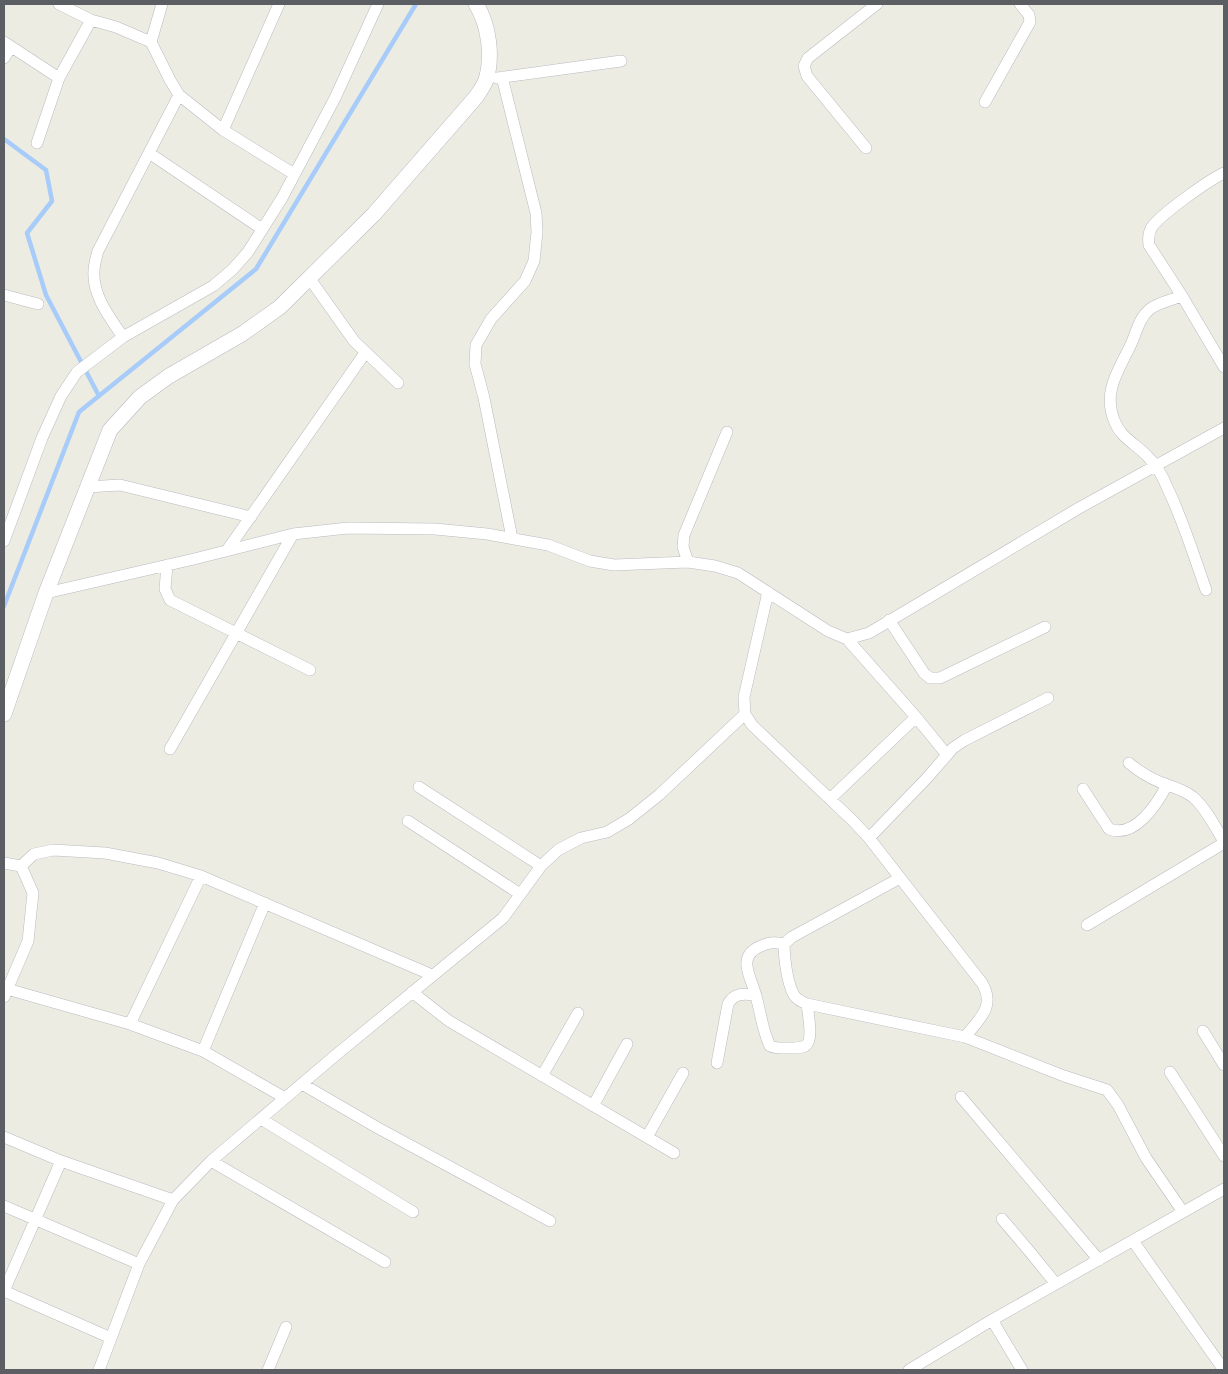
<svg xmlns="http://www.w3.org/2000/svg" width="1228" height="1374" font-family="'Archivo Narrow',sans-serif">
  <rect width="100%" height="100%" fill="#edece3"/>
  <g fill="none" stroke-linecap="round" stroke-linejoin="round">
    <!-- stream -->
    <path stroke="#a7ccf9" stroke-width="4.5" d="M4,139l42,31 6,31 -25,32 19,62 53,101
      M4,606l75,-194 177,-143 160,-265"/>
    <!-- street casing -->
    <g stroke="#b8babf" stroke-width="12">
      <path id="street" d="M59,4l32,16 25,7 35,15 19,38 9,15 44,35 71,44
        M4,42l55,36
        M151,42l11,-38
        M4,58l7,-11
        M502,77l34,136 1,19 -3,29 -9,20 -34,38 -15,26 -1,19 9,34 28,140
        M497,78l124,-17
        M985,102l45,-80 -1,-7 -9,-11
        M223,130l56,-126
        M37,143l22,-65 32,-58
        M866,148l-59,-72 -3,-10 4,-8 69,-54
        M149,153l113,76
        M1224,173c-15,7 -63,41 -72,54 -4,6 -4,11 -3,18l33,51 42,71
        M310,279l44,62 44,42
        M4,295l34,9
        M1182,296c-10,4 -23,6 -32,13 -10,8 -13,21 -18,33 -11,25 -30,48 -18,78 7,19 23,24 35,38 8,8 14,19 18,29 16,33 27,69 39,103
        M123,337c-13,-19 -31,-42 -29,-66 0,-6 2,-13 4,-20l81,-156
        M87,487l33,-2 131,32
        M4,541l38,-103 19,-42 16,-24 46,-35 90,-51 19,-16 16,-18 34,-54 53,-100 43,-94
        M228,549l137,-196
        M688,562l-5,-15 1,-12 43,-103
        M167,565l-2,24 5,11 140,70
        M768,592l-24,105 1,17 7,11 100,95 17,18 113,145c14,24 -3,36 -17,54
        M46,593l148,-34 99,-25 55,-6 87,1 52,5 61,11 42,16 24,4 74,-3 27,4 23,7 90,58 19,8 22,-6 210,-125 145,-80
        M889,620l35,53 6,5h10l105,-51
        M847,639l69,78 31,38
        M170,749l123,-215
        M1129,763c9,8 21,15 33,20 11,4 22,7 31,14 12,10 23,31 31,45
        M419,787l122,79
        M1083,789l26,40c26,10 48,-25 58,-44
        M830,799l86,-82
        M408,821l112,73
        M869,838l58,-60 26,-30 12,-8 83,-42
        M4,863l17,3 12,27 -5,48 -24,56
        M21,866l13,-12 19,-4 52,3 53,10 43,13 231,99
        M900,878l-108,59 -8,7c0,13 3,39 10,51 3,5 8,7 13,9l158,33 99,39 43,14 11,15 28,53 37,54
        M1087,925l137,-82
        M784,944c-9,-2 -14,-2 -23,2 -27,11 -8,33 -4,54 4,15 6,32 13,46 7,3 15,2 23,2 4,0 8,0 12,-2 9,-5 3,-32 2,-42
        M7,989l123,35 73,27 82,47
        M412,992l37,29 225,132
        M130,1024l71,-148
        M1203,1031l21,34
        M203,1051l62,-148
        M717,1063l11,-59c7,-12 16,-10 28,-9
        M1170,1072l54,84
        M542,1076l36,-63
        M302,1084l76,44 172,93
        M961,1097l138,163
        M593,1106l34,-62
        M261,1119l152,93
        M4,1137l57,24 112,39
        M647,1137l36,-64
        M211,1161l174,101
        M4,1206l135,58
        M1002,1219l28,33 26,32
        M1133,1241l91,129
        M4,1291l57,-130
        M4,1291l107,47
        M992,1320l30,50
        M99,1370l40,-106 34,-64 38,-39 126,-107 166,-136 38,-52 17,-16 23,-12 26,-6 22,-13 30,-24 86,-81
        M268,1370l18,-43
        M909,1370l83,-50 232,-131"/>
    </g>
    <!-- secondary casing -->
    <g stroke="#b7b9be" stroke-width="16">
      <path id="secondary" d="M4,714l42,-121 64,-163 30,-33 29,-21 73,-42 38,-27 94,-93 102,-117c3,-5 8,-11 10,-17 7,-24 3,-55 -10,-76"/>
    </g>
    <!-- street -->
    <use href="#street" stroke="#fff" stroke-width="11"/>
    <!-- secondary -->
    <use href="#secondary" stroke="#fff" stroke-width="15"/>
  </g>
  <!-- border -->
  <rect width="1228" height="1374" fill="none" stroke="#5b5e63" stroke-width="10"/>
</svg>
